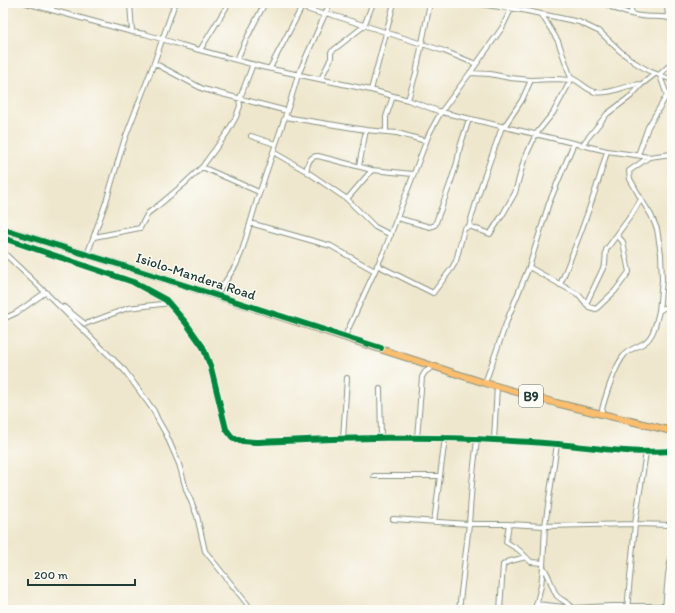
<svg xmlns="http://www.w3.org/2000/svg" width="675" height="613" font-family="Itim,sans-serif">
  <rect width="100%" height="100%" fill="#fdfcf7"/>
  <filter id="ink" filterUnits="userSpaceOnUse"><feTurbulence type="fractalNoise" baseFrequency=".025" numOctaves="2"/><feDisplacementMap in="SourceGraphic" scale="8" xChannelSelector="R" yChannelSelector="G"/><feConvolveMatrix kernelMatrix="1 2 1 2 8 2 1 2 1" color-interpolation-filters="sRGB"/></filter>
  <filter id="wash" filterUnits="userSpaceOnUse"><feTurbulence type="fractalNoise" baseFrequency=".012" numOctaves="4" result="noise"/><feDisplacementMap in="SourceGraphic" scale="16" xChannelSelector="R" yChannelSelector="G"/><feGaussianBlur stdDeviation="0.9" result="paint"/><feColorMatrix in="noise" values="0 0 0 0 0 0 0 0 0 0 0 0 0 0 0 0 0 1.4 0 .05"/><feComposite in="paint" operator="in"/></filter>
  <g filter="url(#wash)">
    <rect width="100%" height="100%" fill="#efe7cd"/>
  </g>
  <g filter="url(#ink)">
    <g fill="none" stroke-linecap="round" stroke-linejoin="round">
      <!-- minor casing -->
      <g stroke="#879280" stroke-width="6">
        <path id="minor" d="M26,3l106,29 13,2 36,11 81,22 109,23 37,10 33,12 166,39 42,6 23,-3
          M130,3l2,29
          M168,3l7,2
          M288,3l37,12
          M471,3l51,7 57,12 21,10 20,19 14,11 15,9 23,9
          M606,3c5,6 26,12 35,13 10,2 21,-1 31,3
          M630,3l2,11
          M667,3l1,14
          M51,10l3,-7
          M326,13l118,38 32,13
          M542,15l16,26 13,37
          M200,50l29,-47
          M237,60c8,-20 18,-38 28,-57
          M154,63l49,26 84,22
          M270,68l34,-65
          M470,73l20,1 20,4 21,2 25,-1 15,1v-2c9,3 14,11 24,14 16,3 31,-8 47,-8
          M659,75l13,-12
          M321,79l10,-21v-6l33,-26 9,-23
          M371,90l23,-87
          M240,98l13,-34
          M408,100l8,-27 14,-70
          M285,117l81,13 31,3 29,8
          M504,127l18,-27 9,-20
          M386,132v-15l7,-21
          M251,136l24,8
          M583,144l24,-30 24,-18 11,-12 13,-10
          M273,152l33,19 41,28 28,28 16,8
          M638,155l10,-28 19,-32 -7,-19
          M359,166l7,-36
          M202,167l57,25
          M306,171c2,-7 3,-15 12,-15l54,14 41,4
          M347,199l25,-29
          M641,199l10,16 6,14 4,25 1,26 -3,31
          M397,218l33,9 5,-2 14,-38 8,-24 3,-16 9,-28
          M250,223l81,23 44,25
          M469,226l12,-40 21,-59
          M94,237l46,-9 8,-15 11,-8 25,-21 18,-17 14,-19 11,-15 9,-16 4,-11 -1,-8
          M3,238l130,44 33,18 20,23 17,24 8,21 15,61 6,8 4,2 6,2 13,1c79,-3 161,-7 239,-2 21,1 42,2 64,4 38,4 75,10 114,7
          M3,252l42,40 80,79 29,40 4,9 8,14 13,30 7,25 11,27 8,35 47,59
          M87,255l19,-53 18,-61 30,-78 21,-60
          M377,265l56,28 19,-25 4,-7 8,-32 5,-3 21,8 13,-20 12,-21 9,-33 12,-26 17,-21 18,-33
          M529,267l50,28 10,12 7,2 19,-18 14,-19 -6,-30 -6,-7
          M560,285c18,-44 35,-88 47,-134
          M216,296l20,-31 6,-14 15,-51 33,-98 8,-27 32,-72
          M586,304l19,-40 1,-14 26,-36 9,-15 -11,-20 -1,-8 20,-14
          M64,307l21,17 43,-16 42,-5
          M3,319l13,-6 30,-21
          M345,336l40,-87 44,-115 12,-22 29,-39 32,-45 12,-25
          M485,383l23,-65 21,-51 20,-64 25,-60
          M380,389l1,50
          M601,414c3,-14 14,-49 24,-60 5,-5 13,-7 19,-11 10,-6 12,-21 15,-32l13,-8
          M417,438l5,-61 3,-5 9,-6
          M343,439l4,-61
          M494,440l3,-54
          M374,476h66
          M393,519l76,5h40l36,2 12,-82
          M434,522l11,-84
          M509,524l-3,18 13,8 12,12 12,1
          M536,604l37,4 38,-2h54
          M459,610l10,-86 3,-41 5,-44
          M500,610l3,-45 4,-3 19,-5
          M535,610l6,-24 2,-19
          M574,610c-3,-7 -12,-9 -17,-14 -6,-9 -7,-21 -14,-29l2,-41 90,-2 11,-72
          M627,610l8,-86 37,1
          M665,610l3,-35 4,-23"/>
      </g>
      <!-- highway casing -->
      <g stroke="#879280" stroke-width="8">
        <path id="highway" d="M3,229l121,37 361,117 71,20 116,28"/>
      </g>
      <!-- minor -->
      <use href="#minor" stroke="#fff" stroke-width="4"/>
      <!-- highway -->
      <use href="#highway" stroke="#fbbd6e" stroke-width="6"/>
      <!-- cycleway casing -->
      <g stroke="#fdfcf7" stroke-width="8">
        <path id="cycleway" d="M3,229l121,37 257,82
          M3,238l130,44 33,18 20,23 17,24 8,21 15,61 6,8 4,2 6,2 13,1c79,-3 161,-7 239,-2 21,1 42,2 64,4 38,4 75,10 114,7"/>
      </g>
      <!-- cycleway -->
      <use href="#cycleway" stroke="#00873e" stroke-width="6"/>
    </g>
  </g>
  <g text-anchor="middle" stroke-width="3" stroke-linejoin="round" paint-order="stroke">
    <!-- shield labels -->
    <rect fill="#fdfcf7" stroke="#62766e" stroke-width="1" x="519" y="385" width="24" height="22" rx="3"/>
    <g font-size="13" font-weight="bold" fill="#1f3d34">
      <text x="531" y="401">B9</text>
    </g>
    <!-- street labels -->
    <g font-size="14" fill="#1f3d34" stroke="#fdfcf7">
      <text transform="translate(196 276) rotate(18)" y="5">Isiolo-Mandera Road</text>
    </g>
  </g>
  <!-- margin -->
  <rect width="675" height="613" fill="none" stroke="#fdfcf7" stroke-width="16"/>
  <!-- scale -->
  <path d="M28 579v6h107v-6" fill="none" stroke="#1f3d34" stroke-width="2"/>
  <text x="34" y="579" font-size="12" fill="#1f3d34" stroke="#fdfcf7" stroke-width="3" paint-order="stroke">200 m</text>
</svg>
